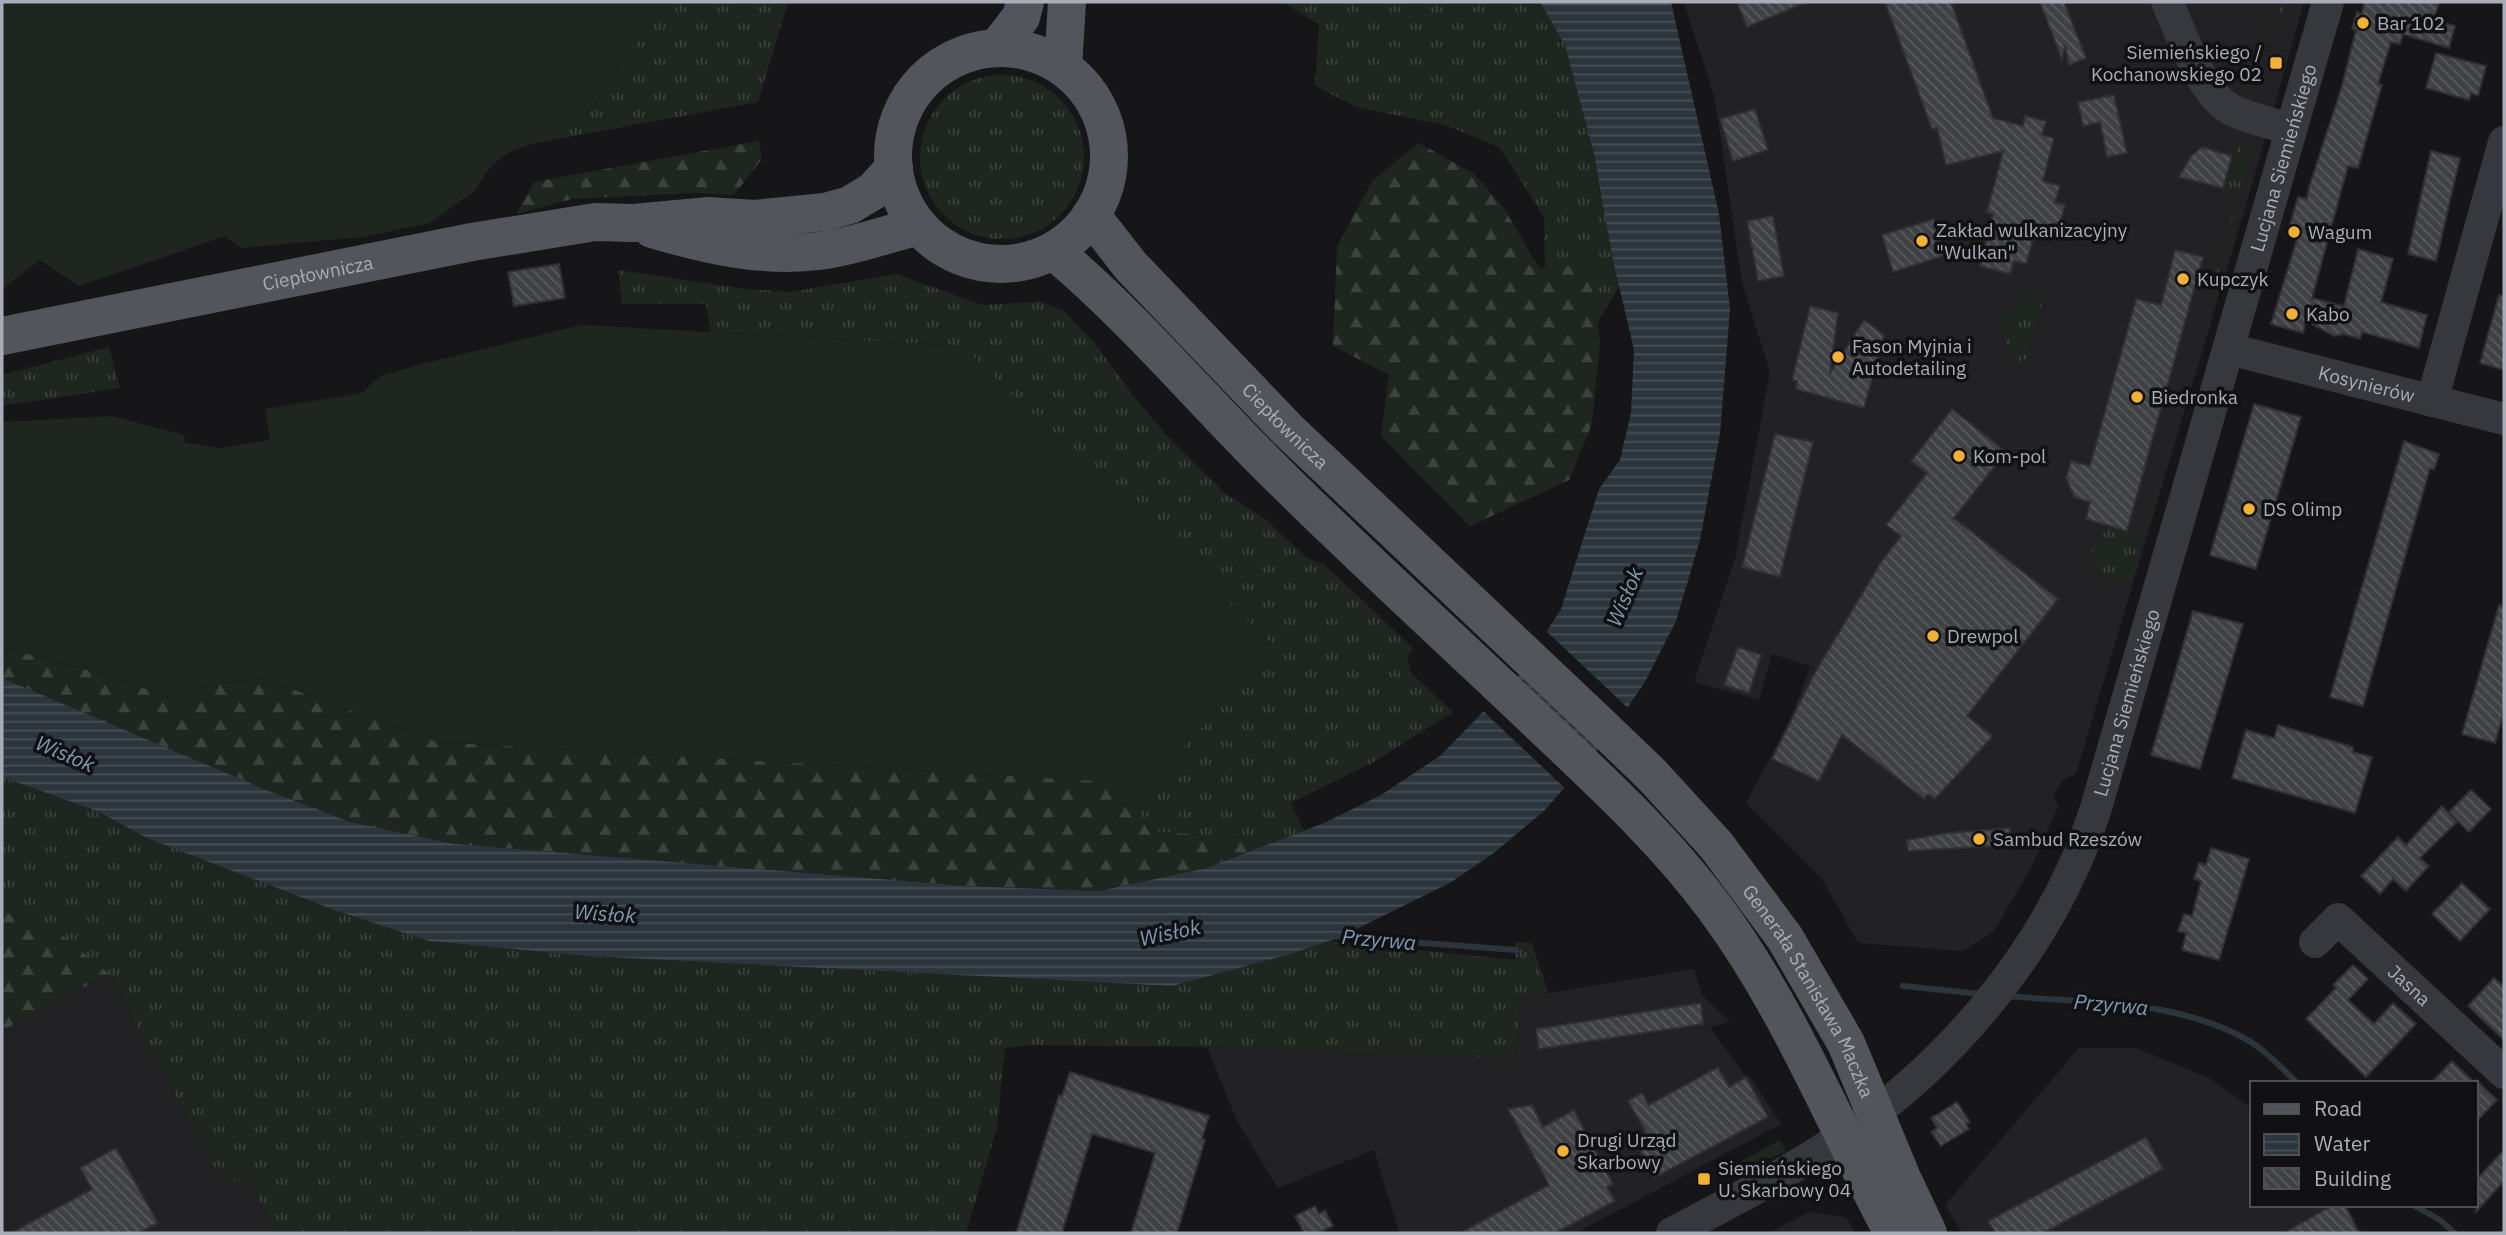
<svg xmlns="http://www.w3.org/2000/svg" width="2506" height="1235" font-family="'IBM Plex Sans',sans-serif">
  <defs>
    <pattern id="grass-tufts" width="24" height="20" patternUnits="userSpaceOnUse" patternTransform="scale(1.75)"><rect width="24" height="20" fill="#1e261f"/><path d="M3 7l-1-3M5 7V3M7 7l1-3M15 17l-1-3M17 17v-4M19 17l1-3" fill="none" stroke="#3c433d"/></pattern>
    <pattern id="forest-firs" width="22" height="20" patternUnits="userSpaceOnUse" patternTransform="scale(1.75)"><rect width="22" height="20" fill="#1e261f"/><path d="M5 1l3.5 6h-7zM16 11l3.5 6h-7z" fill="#3c433d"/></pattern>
    <pattern id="water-rules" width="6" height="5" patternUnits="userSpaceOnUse" patternTransform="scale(1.75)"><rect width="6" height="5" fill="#2c353c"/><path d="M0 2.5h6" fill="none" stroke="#485056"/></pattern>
    <pattern id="building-back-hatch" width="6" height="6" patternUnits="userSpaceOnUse" patternTransform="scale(1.75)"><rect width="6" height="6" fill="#404145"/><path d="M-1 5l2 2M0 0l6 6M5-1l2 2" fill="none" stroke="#595a5e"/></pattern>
  </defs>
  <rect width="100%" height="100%" fill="#161618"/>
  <!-- built -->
  <path fill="#222225" d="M1684,2h620l-55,193 -173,579 -13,6 -10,17 6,8 -7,15 -21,48 -37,63 -31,20 -103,-8 -3,-2 -35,-62 -76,-76 46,-87 18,-50 -38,-12 -13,46 -65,-18 41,-123 35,-187 -28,-89 -27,-183z
    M1694,969l8,26 28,27 -20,5 36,50 3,-2 32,49 -205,109h-177l-25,-83 -96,38 -41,-67 -30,-74 309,10 4,-59z
    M109,974l116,211 20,-9 31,57h-274v-202z
    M2079,1048h57l73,30 43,30v97h93l17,28h-400l-17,-28z
    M1809,1212l37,5 10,16h-87z"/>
  <!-- grass -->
  <path fill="url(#grass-tufts)" d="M664,2h124l-30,100 -222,41c56,-33 94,-87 128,-141z
    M1283,2h257l25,43 29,109 25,132 -22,38 -9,-59 -43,3 -1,-51 -45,-70 -54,-22 -89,-18 -41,-21 4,-61z
    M2283,2h5l-25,46 -11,43 -8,-1 13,-41 19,-30z
    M920 157a82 82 0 1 1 164 0a82 82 0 1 1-164 0Z
    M2240,140l9,4 3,12 -39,137h-3l28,-97 -13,-4z
    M618,270l128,19 45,3 106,-18 85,31 59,-3 23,9 30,31 39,53 36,43 57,56 38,24 43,40 18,7 88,83 -6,9 4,16 42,39 -81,51 -81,40 13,28 -41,16 -21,-9 -93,-7 -27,-49 27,2 -187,-438 -251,-14 -5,-28h-84z
    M2035,289l8,5 -1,9 -15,55 -8,4 -6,-4 -14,-34v-4z
    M109,347l11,41 -118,18v-31z
    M2149,504h3l-21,74 -4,4 -11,-2 -6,9 -16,-25 -2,-16 17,-22 31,8z
    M2,777l95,34 50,27 282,103 159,15 584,30 157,-45 186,19 1,-18 16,1 16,50 -28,5 -4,59 -8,1 -301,-11 -177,-2 -25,3 -8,80 -31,105h-690l-31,-57 -20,10 -116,-212 -53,-44 -54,-19z
    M1780,1140l6,12 -53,20 -3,-5z"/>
  <!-- forest -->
  <path fill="url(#forest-firs)" d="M759,141l3,18 -28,36 -40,-2 -122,6 -56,15 18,-32z
    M1419,143l55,31 30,34 35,60 49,-4 12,78 -8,82 -23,56 -99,46 -89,-90 8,-61 -56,-29 4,-99 35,-66z
    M2,647l112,30 82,30 1,-20 65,-9 176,64 684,40 27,49 93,7 21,9 -56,21 -108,23 -133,-5 -511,-42 -105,-22 -81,-31 -267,-113z
    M2,911l54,19 53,44 -107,57z"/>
  <!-- garden -->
  <path fill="#1e261f" d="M2,2h662l-28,44 -25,32 -50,50 -25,15 -25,8 -12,8 -11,11 -12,20 -46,33 -66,14 -123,11 -16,-12 -146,50 -40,-26 -37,30z
    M581,325l381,21 315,302 -128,136 -711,-42 -176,-64 -65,9v20l-83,-30 -112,-30v-225l110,-6 72,19 1,8 36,5 49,-8 -5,-31 97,-16 18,-17 42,-12z"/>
  <!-- water -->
  <path fill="url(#water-rules)" d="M1540,2h131l48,212 11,95 -10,125 -20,106 -24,81 -31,61 -43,63 -58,66 -49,41 -45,31 -112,55 -51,17 -115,31 -584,-30 -159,-15 -92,-30 -190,-73 -50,-27 -95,-34v-99l267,113 81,31 105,22 511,42 133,5 108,-23 117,-45 57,-28 59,-39 79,-81 42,-66 38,-120 21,-29 11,-47 3,-63 -21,-90 -19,-106 -29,-109z"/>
  <!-- pier -->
  <path fill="#161618" d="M1544,629l86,81 -27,39 -84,-79z
    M1514,676l84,79 -31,35 -86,-81z"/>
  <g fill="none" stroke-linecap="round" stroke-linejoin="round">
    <!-- stream -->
    <path stroke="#2c353c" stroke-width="6" d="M1330,936l186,14
      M1903,986l79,8
      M2006,996c79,7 166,3 238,42 19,10 38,30 53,45
      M2413,1205l27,15 15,13"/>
  </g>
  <!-- building -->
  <path fill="url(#building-back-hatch)" stroke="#303034" stroke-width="2" d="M1737,2h70l-60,25z
    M1885,2h66l42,116 30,8 2,-10 21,5 -4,14 12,3 -11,43 17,5 -5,16 10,3 -8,30 -9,-2 -2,6 -12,-3 -8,28 -12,-3 -4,13 -30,-8 13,-52 -6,-2 16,-61 -57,14 -9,-37 -5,1z
    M2040,2h24l22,56 -17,7 -4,-19 -3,14z
    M2364,2h75l-5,18 21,6 -6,22 -46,-14 -3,10 -9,-2 -13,42 4,1 -24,83 -10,-2 -36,132 32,8 14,-57 35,10 -12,43 46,13 -8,33 -57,-16 -2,7 -16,-5 -10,2 -28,-15 -3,12 -32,-9 26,-85 -10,-4 11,-38 9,2 2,-12 32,-98 15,-59 -4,-1 5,-17 5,2z
    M2436,53l50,13 -8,30 -7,-3 -2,7 -43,-12z
    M2114,95l13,58 -20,4 -7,-35 -17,4 -5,-24z
    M1755,109l13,41 -35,11 -13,-42z
    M2202,147l30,9 -9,32 -44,-11 12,-21z
    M2431,151l29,7 -24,103 -28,-7z
    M1773,216l11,60 -26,5 -11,-60z
    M1934,219l12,36 -53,17 -11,-37z
    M2175,250l28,7 -76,274 -41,-12 4,-17 -16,-5 -8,-19 5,-17 19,5 46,-167 25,6z
    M559,264l6,34 -51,8 -6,-34z
    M2499,295l5,1v74l-24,-7z
    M1810,306l28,7 -8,60 34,-53 20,15 -20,73 -68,-19 1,-8 -5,-1z
    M2254,404l47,13 -45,152 -46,-14z
    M1952,409l54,43 -52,66 104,81 -91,117 26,20 -58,63 -7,-5 -4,5 -82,-64 -23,46 -47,-22 42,-85 67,-112 20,-26 -15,-11 41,-52 -16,-12z
    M1775,434l38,8 -33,135 -38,-10z
    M2404,441l35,13 -5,16 -4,-2 -67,238 -33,-9z
    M2499,605l5,1v105l-9,32 -33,-9z
    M2193,611l50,13 -43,145 -49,-14z
    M1738,647l23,8 -12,38 -25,-8z
    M2278,725l75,22v5l19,5 -17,56 -123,-35 14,-48 28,8z
    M2471,790l20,19 -22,23 -20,-20z
    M2442,806l15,16 -37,36 9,8 -23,25 -13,-12 -13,15 -19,-18 37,-39 8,8z
    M2010,828l1,17 -103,6 -1,-11 40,-7z
    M2211,848l38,11 -30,101 -37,-10 4,-17 -8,-2 6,-17 8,2 9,-35 -7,-2 5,-16 7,2z
    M2462,883l28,26 -30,32 -28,-27z
    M2353,965l15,14 -20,21 26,24 19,-21 23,21 -50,53 -60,-58 30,-31 -3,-3z
    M2494,978l10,9v53l-36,-34z
    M1701,1003l2,21 -164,25 -3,-20z
    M2452,1061l23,22h-44z
    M1718,1067l11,20 17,-10 22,40 -114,61 -20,-40 12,-6 -18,-31 14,-8 7,12z
    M1070,1072l139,44 -7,23 3,1 -28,93h-46l24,-80 -63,-19 -30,99h-46l43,-138 3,1z
    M2476,1080l21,20 -21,22z
    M1957,1102l13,20 -4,2 3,5 -28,17 -10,-14 6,-4 -6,-10z
    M1532,1105l11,22 31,-17 39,74 -6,3 8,14 -60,32h-95l89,-48 -41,-76z
    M2146,1137l17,32 -120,64h-48l-7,-12z
    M116,1148l42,75 -20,10h-127l81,-44 -12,-21z
    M2504,1150v31l-28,31v-32z
    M2333,1205h12l14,28h-75z
    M1315,1206l4,8 6,-4 8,16 -14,7h-15l-9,-17z"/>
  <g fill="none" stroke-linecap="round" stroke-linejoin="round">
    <!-- minor -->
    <g stroke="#37383d" stroke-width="32">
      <path d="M2167,2c14,30 35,95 67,109 17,8 38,12 56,18"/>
      <path id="s1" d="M2229,349l275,70"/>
      <path d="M2432,401l72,-259"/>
      <path id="s2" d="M2315,942l23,-23 166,154"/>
      <path id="s3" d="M1672,1233c57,-30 118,-61 171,-97 114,-77 212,-197 253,-328l232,-806"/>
    </g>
    <!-- major -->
    <g stroke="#53555c" stroke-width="38">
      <path d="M997,48l24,-31 4,-15"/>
      <circle cx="1001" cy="156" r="108"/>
      <path d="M1063,67l4,-65"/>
      <path id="s4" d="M1091,215l39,50 157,164 312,295 53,51 64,70 69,93 61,105 56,135 26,55"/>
      <path d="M652,229c54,16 110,29 167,22 33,-4 68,-17 100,-25"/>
      <path d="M1056,253c82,69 150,152 226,226 84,83 171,162 256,243 62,59 125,116 176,185 74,99 121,218 179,326"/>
      <path id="s5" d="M2,336l470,-94 123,-20 39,1 75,-7 45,3 71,-7 25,-7 23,-14 21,-23"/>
    </g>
  </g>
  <!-- markers -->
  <g fill="#f2b134" stroke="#111113" stroke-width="2.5">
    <circle cx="2363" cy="23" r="7"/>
    <rect x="2269" y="56" width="14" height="14" rx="3.5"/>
    <circle cx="2294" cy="232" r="7"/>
    <circle cx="1922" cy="241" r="7"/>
    <circle cx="2183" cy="279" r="7"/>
    <circle cx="2292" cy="314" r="7"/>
    <circle cx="1838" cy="357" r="7"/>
    <circle cx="2137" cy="397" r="7"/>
    <circle cx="1959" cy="456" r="7"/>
    <circle cx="2249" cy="509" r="7"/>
    <circle cx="1933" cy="636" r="7"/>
    <circle cx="1979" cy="839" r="7"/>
    <circle cx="1563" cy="1151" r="7"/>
    <rect x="1697" y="1172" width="14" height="14" rx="3.5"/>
  </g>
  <g text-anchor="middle" stroke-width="7" stroke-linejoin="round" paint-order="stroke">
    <!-- poi labels -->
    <g font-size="19" fill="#a8adb8" stroke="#111113" text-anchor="start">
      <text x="2377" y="30">Bar 102</text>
      <text x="2262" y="59" text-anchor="end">Siemieńskiego /<tspan x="2262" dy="22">Kochanowskiego 02</tspan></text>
      <text x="1936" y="237">Zakład wulkanizacyjny<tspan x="1936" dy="22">"Wulkan"</tspan></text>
      <text x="2308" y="239">Wagum</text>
      <text x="2197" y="286">Kupczyk</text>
      <text x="2306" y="321">Kabo</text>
      <text x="1852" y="353">Fason Myjnia i<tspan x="1852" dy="22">Autodetailing</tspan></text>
      <text x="2151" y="404">Biedronka</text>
      <text x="1973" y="463">Kom-pol</text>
      <text x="2263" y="516">DS Olimp</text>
      <text x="1947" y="643">Drewpol</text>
      <text x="1993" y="846">Sambud Rzeszów</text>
      <text x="1577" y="1147">Drugi Urząd<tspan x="1577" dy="22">Skarbowy</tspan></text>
      <text x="1718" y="1175">Siemieńskiego<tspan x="1718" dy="22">U. Skarbowy 04</tspan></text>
    </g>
    <!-- street labels -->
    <g font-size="19" fill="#a8adb8" stroke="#111113">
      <text dy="7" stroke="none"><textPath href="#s3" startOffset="1295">Lucjana Siemieńskiego</textPath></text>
      <text dy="7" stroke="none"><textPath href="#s5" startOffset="322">Ciepłownicza</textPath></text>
      <text dy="7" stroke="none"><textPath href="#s1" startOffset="142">Kosynierów</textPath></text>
      <text dy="7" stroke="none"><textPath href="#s4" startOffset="287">Ciepłownicza</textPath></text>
      <text dy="7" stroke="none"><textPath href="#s3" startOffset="728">Lucjana Siemieńskiego</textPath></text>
      <text dy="7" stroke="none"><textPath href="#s2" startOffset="130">Jasna</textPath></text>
      <text dy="7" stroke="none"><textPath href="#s4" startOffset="1062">Generała Stanisława Maczka</textPath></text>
    </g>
    <!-- water labels -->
    <g font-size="21" font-style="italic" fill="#7f9bb3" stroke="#111113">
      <text transform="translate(1625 597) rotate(-67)" y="7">Wisłok</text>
      <text transform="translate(65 754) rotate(23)" y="7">Wisłok</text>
      <text transform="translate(605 914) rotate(4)" y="7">Wisłok</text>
      <text transform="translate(1170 933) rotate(-12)" y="7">Wisłok</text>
      <text transform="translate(1379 940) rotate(5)" y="7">Przyrwa</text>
      <text transform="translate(2111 1005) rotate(5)" y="7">Przyrwa</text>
    </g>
  </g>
  <!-- border -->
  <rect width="2506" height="1235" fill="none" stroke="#a8adb8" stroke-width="7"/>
  <!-- legend -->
  <rect x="2250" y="1081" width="228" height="126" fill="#111113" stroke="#4d4f55" stroke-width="2"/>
  <rect x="2264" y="1104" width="35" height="10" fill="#53555c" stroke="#4d4f55" stroke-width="2"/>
  <text x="2314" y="1116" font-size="21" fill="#a8adb8">Road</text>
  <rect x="2264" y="1134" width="35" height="21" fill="url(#water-rules)" stroke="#4d4f55" stroke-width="2"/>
  <text x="2314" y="1151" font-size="21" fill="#a8adb8">Water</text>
  <rect x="2264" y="1168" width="35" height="21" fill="url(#building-back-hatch)" stroke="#4d4f55" stroke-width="2"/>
  <text x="2314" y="1186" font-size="21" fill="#a8adb8">Building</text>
</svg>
